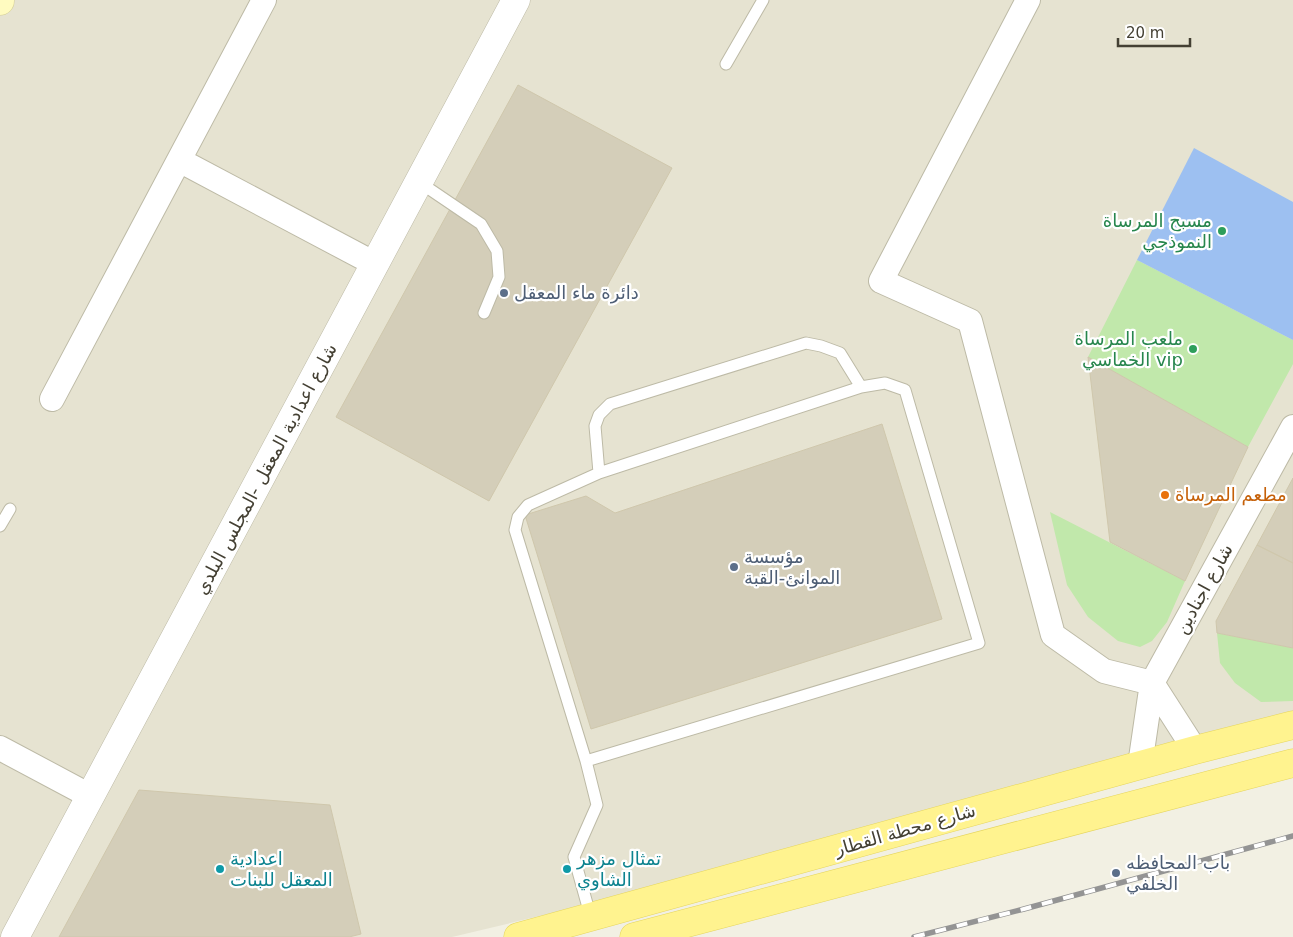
<svg xmlns="http://www.w3.org/2000/svg" width="1293" height="937" font-family="'DejaVu Sans','Noto Sans Arabic',sans-serif">
  <rect width="100%" height="100%" fill="#f2f0e3"/>
  <!-- residential -->
  <path fill="#e6e3d1" d="M0,0h1293v736l-841,201h-452z"/>
  <!-- green -->
  <path fill="#c1e8ab" d="M1137,260l156,80v24l-45,83 -160,-90z
    M1050,512l135,69 -18,41 -15,19 -12,6 -22,-6 -30,-24 -21,-32z
    M1217,633l76,15v53l-32,1 -26,-19 -15,-20z"/>
  <!-- water -->
  <path fill="#9dc0f1" d="M1194,148l99,54v138l-156,-80z"/>
  <!-- building -->
  <path fill="#d4ceb9" stroke="#cfc7ac" d="M518,85l154,83 -183,333 -153,-84z
    M1088,357l160,90 -63,134 -75,-39z
    M882,424l60,195 -351,110 -66,-214 61,-19 29,17z
    M1293,478v85l-36,-18z
    M1257,545l36,18v85l-76,-15 -1,-12z
    M139,790l191,15 31,129 -12,3h-290z"/>
  <g fill="none" stroke-linecap="round" stroke-linejoin="round">
    <!-- service casing -->
    <g stroke="#bdbaa6" stroke-width="13">
      <path id="service" d="M726,64l37,-64
        M419,182l62,42 16,27 2,26 -15,36
        M599,473l-4,-47 4,-11 11,-11 196,-61 15,3 19,7 21,34
        M0,526l10,-17
        M586,761l-71,-231 3,-13 10,-12 71,-32 262,-86 24,-4 20,7 74,253 -393,118 11,44 -23,52 17,61"/>
    </g>
    <!-- minor casing -->
    <g stroke="#bdbaa6" stroke-width="26">
      <path id="minor" d="M1028,0l-147,281 89,40 83,314 51,36 48,12
        M179,160l196,104
        M52,399l212,-399
        M1152,683l43,67
        M0,748l90,48
        M1140,765l12,-82 141,-256"/>
    </g>
    <!-- tertiary casing -->
    <g stroke="#bdbaa6" stroke-width="29">
      <path id="tertiary" d="M15,937l501,-937"/>
    </g>
    <!-- secondary casing -->
    <g stroke="#d4ce92" stroke-width="29">
      <path id="secondary" d="M0,1v-1"/>
    </g>
    <!-- primary casing -->
    <g stroke="#e5d55e" stroke-width="29">
      <path id="primary" d="M518,937l677,-187 98,-25
        M634,937l659,-174"/>
    </g>
    <!-- service -->
    <use href="#service" stroke="#fff" stroke-width="11"/>
    <!-- minor -->
    <use href="#minor" stroke="#fff" stroke-width="24"/>
    <!-- tertiary -->
    <use href="#tertiary" stroke="#fff" stroke-width="28"/>
    <!-- secondary -->
    <use href="#secondary" stroke="#fffbc0" stroke-width="28"/>
    <!-- primary -->
    <use href="#primary" stroke="#fff38f" stroke-width="28"/>
    <!-- rail casing -->
    <g stroke="#949494" stroke-width="5.5">
      <path id="rail" d="M914,937l110,-28 269,-73"/>
    </g>
    <!-- rail -->
    <use href="#rail" stroke="#fff" stroke-width="4" stroke-dasharray="11" stroke-linecap="butt"/>
  </g>
  <!-- markers -->
  <g fill="#2e9e5b" stroke="#fff" stroke-width="2">
    <circle cx="1222" cy="231" r="5"/>
    <circle cx="1193" cy="349" r="5"/>
  </g>
  <g fill="#5c6f8a" stroke="#fff" stroke-width="2">
    <circle cx="504" cy="293" r="5"/>
    <circle cx="734" cy="567" r="5"/>
    <circle cx="1116" cy="873" r="5"/>
  </g>
  <circle fill="#e8710a" stroke="#fff" stroke-width="2" cx="1165" cy="495" r="5"/>
  <g fill="#0f9aa8" stroke="#fff" stroke-width="2">
    <circle cx="220" cy="869" r="5"/>
    <circle cx="567" cy="869" r="5"/>
  </g>
  <g text-anchor="middle" stroke-width="4.5" stroke-linejoin="round" paint-order="stroke">
    <!-- leisure labels -->
    <g font-size="18" fill="#27864d" stroke="#fff" text-anchor="end">
      <text x="1212" y="227">مسبح المرساة<tspan x="1212" dy="21">النموذجي</tspan></text>
      <text x="1183" y="345">ملعب المرساة<tspan x="1183" dy="21">الخماسي vip</tspan></text>
    </g>
    <!-- service labels -->
    <g font-size="18" fill="#4e5e75" stroke="#fff" text-anchor="start">
      <text x="514" y="299">دائرة ماء المعقل</text>
      <text x="744" y="563">مؤسسة<tspan x="744" dy="21">الموانئ-القبة</tspan></text>
      <text x="1126" y="869">باب المحافظه<tspan x="1126" dy="21">الخلفي</tspan></text>
    </g>
    <!-- street labels -->
    <g font-size="18" fill="#444033" stroke="#fff">
      <text transform="translate(266 469) rotate(-62)" y="6">شارع اعدادية المعقل -المجلس البلدي</text>
      <text transform="translate(1204 589) rotate(-61)" y="6">شارع اجنادين</text>
      <text transform="translate(905 830) rotate(-16)" y="6">شارع محطة القطار</text>
    </g>
    <!-- food labels -->
    <g font-size="18" fill="#c56008" stroke="#fff" text-anchor="start">
      <text x="1175" y="501">مطعم المرساة</text>
    </g>
    <!-- culture labels -->
    <g font-size="18" fill="#0d838f" stroke="#fff" text-anchor="start">
      <text x="230" y="865">اعدادية<tspan x="230" dy="21">المعقل للبنات</tspan></text>
      <text x="577" y="865">تمثال مزهر<tspan x="577" dy="21">الشاوي</tspan></text>
    </g>
  </g>
  <!-- scale -->
  <path d="M1118 38v8h72v-8" fill="none" stroke="#444033" stroke-width="2.5"/>
  <text x="1126" y="38" font-size="15" fill="#444033" stroke="#ffffff" stroke-width="4" paint-order="stroke">20 m</text>
</svg>
